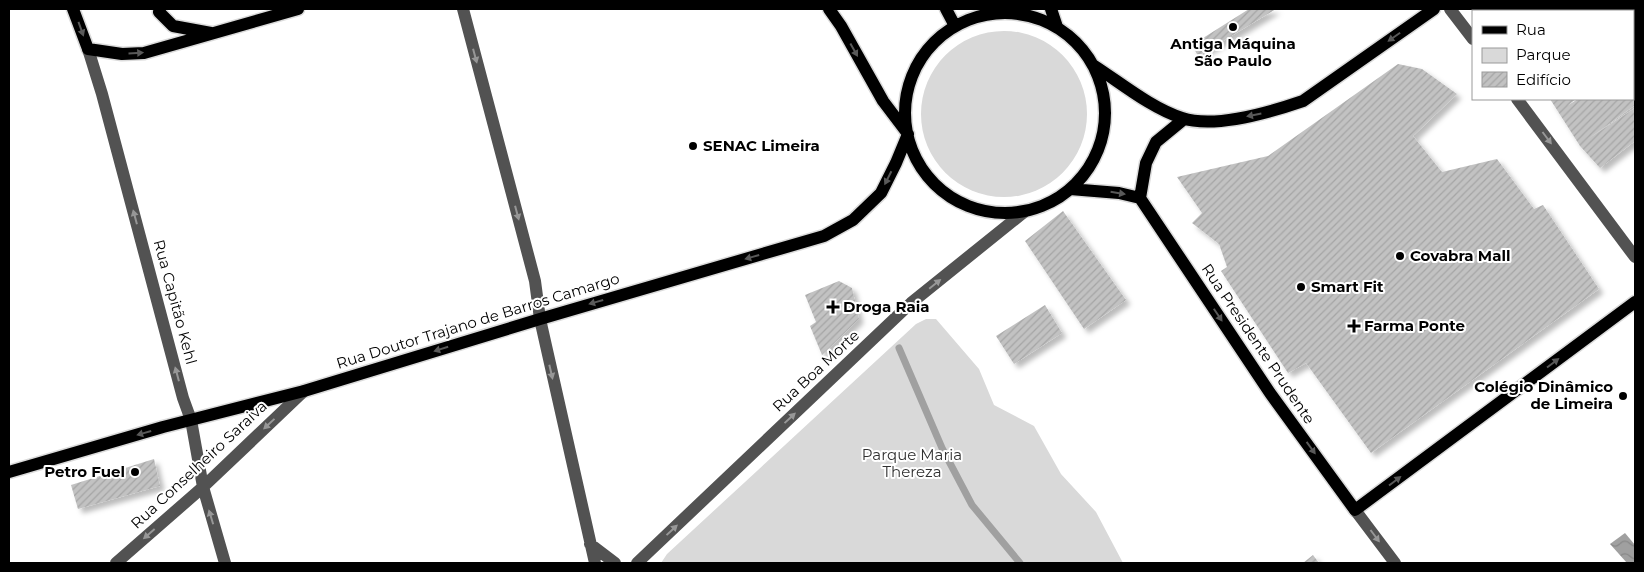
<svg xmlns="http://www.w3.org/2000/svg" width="1644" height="572" font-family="Montserrat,sans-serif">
  <defs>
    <pattern id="water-waves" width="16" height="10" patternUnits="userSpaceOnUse" patternTransform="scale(1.25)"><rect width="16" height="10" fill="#a0a0a0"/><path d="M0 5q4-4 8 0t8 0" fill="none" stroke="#888"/></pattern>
    <pattern id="building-hatch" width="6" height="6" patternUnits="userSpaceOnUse" patternTransform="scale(1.25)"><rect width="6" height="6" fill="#c2c2c2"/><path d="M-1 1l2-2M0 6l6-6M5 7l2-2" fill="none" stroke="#a5a5a5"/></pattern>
    <filter id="shadow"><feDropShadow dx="4.5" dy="4.5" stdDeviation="2.5" flood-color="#0004"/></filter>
  </defs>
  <rect width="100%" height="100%" fill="#fff"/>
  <!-- green -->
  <path fill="#d9d9d9" d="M921 114a83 83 0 1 1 166 0a83 83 0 1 1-166 0Z
    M926,319h10l43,50 15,36 40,21 27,48 35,38 27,51h-462l6,-9 249,-230z"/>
  <!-- water -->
  <path fill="url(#water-waves)" d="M1625,533l10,12v18h-8l-17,-19z"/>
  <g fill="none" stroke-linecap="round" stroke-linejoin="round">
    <!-- stream -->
    <path stroke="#a0a0a0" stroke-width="7" d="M899,348l43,100 30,57 48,58"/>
  </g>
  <!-- building -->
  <path fill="url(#building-hatch)" filter="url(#shadow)" d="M1249,9h27l-78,47 -6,-11z
    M1482,9h153v2l-2,2v-2h-150z
    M1635,16v89l-47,34 47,-31v33l-35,27 -20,-22 -30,-47h26l-9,7 11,-7h55v-82z
    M1398,64l24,5 35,25 -44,42 29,36 55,-13 37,50 9,-4 56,84 -228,164 -65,-90 -18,10 -67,-102 6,-4 -8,-23 -27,-21 10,-10 -25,-36 91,-21z
    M1063,211l63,89 -42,29 -59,-88z
    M839,281l13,7 7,31 -37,36 -12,-29 6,-4 -11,-27z
    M1045,305l17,28 -48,31 -18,-28z
    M154,459l6,27 -82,23 -7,-24z
    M1313,555l6,8h-16z"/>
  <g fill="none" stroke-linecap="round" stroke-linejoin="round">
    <!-- major casing -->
    <g stroke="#dbdbdb" stroke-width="15">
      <path id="major" d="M73,9l15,40 34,5 22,-1 154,-44
        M160,9l-1,3 14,14 38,7
        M946,9l9,17
        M1051,9l6,18
        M905 113a100 100 0 1 1 200 0a100 100 0 1 1-200 0Z
        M1093,65c28,18 58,43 89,53 33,11 89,-6 121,-17l131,-92
        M1070,189l49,4 21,5 130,195 85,117 280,-208
        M1140,198l6,-35 10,-21 28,-23
        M9,472l154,-45 141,-36 236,-72 284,-83 29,-16 28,-27 15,-30 12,-29 -25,-33 -42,-75 -12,-17"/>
    </g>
    <!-- minor -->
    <path stroke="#525252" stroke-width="12" d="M463,9l72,272 5,38 55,244
      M1450,9l23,30
      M88,49l14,45 81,304 8,22 12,67 22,76
      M1517,99l118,158
      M1355,510l40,53
      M590,544l25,19
      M116,563l87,-76 101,-96
      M637,563l274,-260 113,-91"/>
    <!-- major -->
    <use href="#major" stroke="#000" stroke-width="12"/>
  </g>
  <!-- one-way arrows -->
  <defs><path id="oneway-solid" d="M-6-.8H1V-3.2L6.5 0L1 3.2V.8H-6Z" transform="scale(1.25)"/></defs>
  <g fill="#595959">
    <use href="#oneway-solid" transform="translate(81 29) rotate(70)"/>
    <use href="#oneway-solid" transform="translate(1394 37) rotate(145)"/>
    <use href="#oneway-solid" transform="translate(854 50) rotate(61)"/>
    <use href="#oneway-solid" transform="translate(136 53) rotate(-3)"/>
    <use href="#oneway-solid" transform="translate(1254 115) rotate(169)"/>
    <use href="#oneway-solid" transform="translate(888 178) rotate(117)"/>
    <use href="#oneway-solid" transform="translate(1118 193) rotate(9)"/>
    <use href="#oneway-solid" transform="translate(752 257) rotate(164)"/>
    <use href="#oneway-solid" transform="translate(596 302) rotate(164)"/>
    <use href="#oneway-solid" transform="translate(1218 315) rotate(56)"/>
    <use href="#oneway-solid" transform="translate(441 349) rotate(163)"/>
    <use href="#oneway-solid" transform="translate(1553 363) rotate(-37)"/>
    <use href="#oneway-solid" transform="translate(144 433) rotate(164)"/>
    <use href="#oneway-solid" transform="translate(1311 448) rotate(54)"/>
    <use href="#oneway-solid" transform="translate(1395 481) rotate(-37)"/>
  </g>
  <g fill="#979797">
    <use href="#oneway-solid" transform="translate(475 56) rotate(75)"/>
    <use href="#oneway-solid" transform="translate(1547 138) rotate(53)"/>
    <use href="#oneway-solid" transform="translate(517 213) rotate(75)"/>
    <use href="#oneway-solid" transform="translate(135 217) rotate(-105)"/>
    <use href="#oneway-solid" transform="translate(935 284) rotate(-39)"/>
    <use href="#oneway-solid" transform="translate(551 372) rotate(77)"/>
    <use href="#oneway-solid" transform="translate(177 374) rotate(-105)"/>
    <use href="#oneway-solid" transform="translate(790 418) rotate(-43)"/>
    <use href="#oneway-solid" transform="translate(269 424) rotate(137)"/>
    <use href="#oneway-solid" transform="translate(211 517) rotate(-107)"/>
    <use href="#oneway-solid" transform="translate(672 530) rotate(-43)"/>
    <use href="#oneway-solid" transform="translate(149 534) rotate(139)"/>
    <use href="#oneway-solid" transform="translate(1375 536) rotate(53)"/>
  </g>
  <!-- markers -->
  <g fill="#000" stroke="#fff" stroke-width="2">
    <circle cx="1233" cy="27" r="5"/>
    <circle cx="693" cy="146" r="5"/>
    <circle cx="1400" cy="256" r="5"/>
    <circle cx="1301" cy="287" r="5"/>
    <path d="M830.5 299.5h5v5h5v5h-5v5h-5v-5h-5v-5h5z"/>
    <path d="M1351.5 318.5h5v5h5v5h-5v5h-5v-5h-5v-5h5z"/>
    <circle cx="1623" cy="396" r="5"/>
    <circle cx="135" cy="472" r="5"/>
  </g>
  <g text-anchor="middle" stroke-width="4" stroke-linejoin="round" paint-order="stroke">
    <!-- poi labels -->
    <g font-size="15" font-weight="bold" fill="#000" stroke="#fff" text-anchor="start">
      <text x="1233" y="49" text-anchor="middle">Antiga Máquina<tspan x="1233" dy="17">São Paulo</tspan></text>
      <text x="703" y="151">SENAC Limeira</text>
      <text x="1410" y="261">Covabra Mall</text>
      <text x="1311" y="292">Smart Fit</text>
      <text x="843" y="312">Droga Raia</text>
      <text x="1364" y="331">Farma Ponte</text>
      <text x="1613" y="392" text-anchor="end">Colégio Dinâmico<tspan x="1613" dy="17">de Limeira</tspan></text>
      <text x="125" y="477" text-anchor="end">Petro Fuel</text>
    </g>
    <!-- street labels -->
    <g font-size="15" fill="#000" stroke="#fff">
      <text transform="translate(175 302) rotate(75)" y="5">Rua Capitão Kehl</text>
      <text transform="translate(478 321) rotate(-17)" y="5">Rua Doutor Trajano de Barros Camargo</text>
      <text transform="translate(1258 344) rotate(56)" y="5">Rua Presidente Prudente</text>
      <text transform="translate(816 371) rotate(-43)" y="5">Rua Boa Morte</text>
      <text transform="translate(199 465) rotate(-43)" y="5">Rua Conselheiro Saraiva</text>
    </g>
    <!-- park labels -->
    <g font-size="15" fill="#303030" stroke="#fff">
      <text x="912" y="460">Parque Maria<tspan x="912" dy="17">Thereza</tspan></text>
    </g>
  </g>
  <!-- border -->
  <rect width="1644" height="572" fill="none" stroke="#000000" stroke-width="20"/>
  <!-- legend -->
  <rect x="1472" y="10" width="162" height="90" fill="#ffffff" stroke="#999999"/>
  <rect x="1482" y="26" width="25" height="8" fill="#000000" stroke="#999999"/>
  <text x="1516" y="35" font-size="15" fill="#000000">Rua</text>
  <rect x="1482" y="48" width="25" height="15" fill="#d9d9d9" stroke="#999999"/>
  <text x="1516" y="60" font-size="15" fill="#000000">Parque</text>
  <rect x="1482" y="72" width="25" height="15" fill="url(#building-hatch)" stroke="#999999"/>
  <text x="1516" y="85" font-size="15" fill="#000000">Edifício</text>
</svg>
